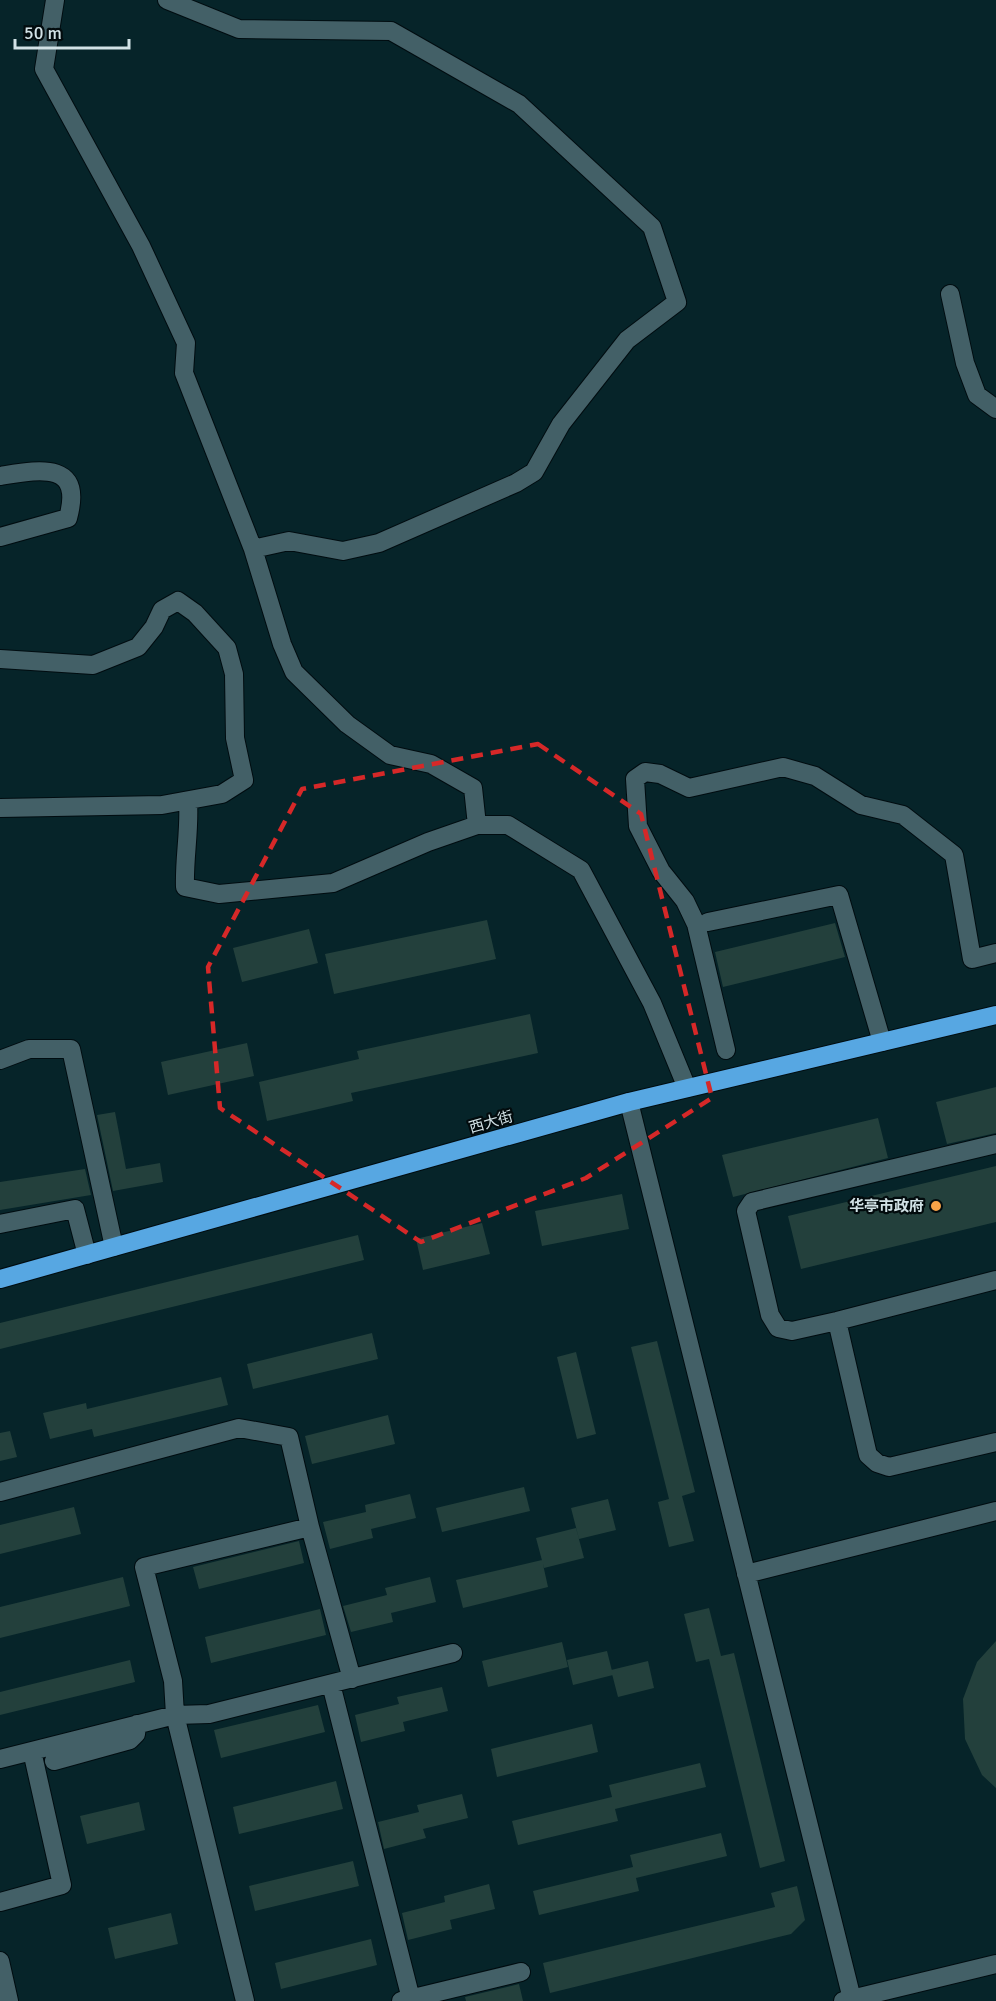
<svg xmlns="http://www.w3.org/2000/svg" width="996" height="2001" font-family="Signika,'Noto Sans SC',sans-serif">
  <rect width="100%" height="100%" fill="#062429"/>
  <!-- building -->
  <path fill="#23403c" d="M487,920l9,39 -162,35 -9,-40z
    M835,923l10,34 -122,30 -8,-35z
    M309,929l9,34 -76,19 -9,-34z
    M530,1014l8,39 -187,40 2,8 -86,20 -8,-39 100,-23 -2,-8z
    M247,1043l7,33 -86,19 -7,-33z
    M996,1087v46l-49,11 -11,-42z
    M115,1112l11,57 34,-6 3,19 -50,9 -16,-76z
    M878,1118l10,40 -155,39 -11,-42z
    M996,1166v56l-195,47 -13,-53z
    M85,1169l6,26 -91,15v-28z
    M622,1194l7,35 -87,17 -7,-35z
    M482,1223l8,31 -67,16 -7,-31z
    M358,1235l6,25 -364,89v-26z
    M372,1333l6,26 -125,30 -6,-25z
    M657,1341l38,151 -13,4 12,45 -25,6 -11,-45 11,-3 -38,-152z
    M576,1352l20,82 -19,5 -20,-82z
    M221,1377l7,28 -134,32 -2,-8 -42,10 -7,-26 43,-10 1,6z
    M388,1415l7,29 -83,20 -7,-28z
    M10,1431l7,26 -17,4v-28z
    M524,1487l6,24 -88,21 -6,-24z
    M410,1494l6,24 -45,11 2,9 -43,11 -7,-27 43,-10 -1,-7z
    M608,1499l8,31 -37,9 -8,-31z
    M74,1507l7,27 -81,20v-29z
    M576,1528l8,30 -40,10 -8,-30z
    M299,1541l5,22 -105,26 -6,-22z
    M542,1560l6,27 -85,21 -7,-28z
    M123,1577l7,29 -130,32v-31z
    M430,1577l6,25 -45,11 2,9 -42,10 -8,-26 44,-11 -2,-7z
    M709,1608l12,48 13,-3 51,208 -25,7 -51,-209 -13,3 -12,-48z
    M320,1609l6,26 -115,28 -6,-26z
    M996,1641v147l-14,-13 -17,-36 -2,-40 14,-37z
    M562,1642l6,25 -80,20 -6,-26z
    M607,1651l6,24 -40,10 -6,-25z
    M130,1660l5,22 -135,33v-23z
    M648,1661l6,27 -36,9 -7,-27z
    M442,1687l6,24 -45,11 2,9 -44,11 -6,-27 44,-11 -2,-7z
    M318,1705l7,27 -104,26 -7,-28z
    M592,1724l6,28 -101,25 -6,-28z
    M700,1763l6,24 -91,22 3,12 -100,24 -6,-24 100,-24 -3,-12z
    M336,1781l7,28 -104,25 -6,-27z
    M462,1794l6,24 -45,11 3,9 -42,11 -6,-27 41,-10 -2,-7z
    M139,1802l6,28 -58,14 -7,-28z
    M721,1833l6,23 -91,22 3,13 -100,24 -6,-24 100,-24 -3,-12z
    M353,1861l6,25 -104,25 -6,-25z
    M489,1884l6,25 -45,11 2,9 -44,11 -6,-27 43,-11 -1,-6z
    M797,1886l8,34 -14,14 -241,59 -7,-30 232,-56 -4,-14z
    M171,1913l7,31 -63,15 -7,-31z
    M371,1939l6,26 -96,24 -6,-26z
    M519,1984l4,17h-57l-1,-4z"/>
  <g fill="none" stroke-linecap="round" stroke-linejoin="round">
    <!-- minor casing -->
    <g stroke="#000c10" stroke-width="20">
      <path id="minor" d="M55,0l-11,69 97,177 45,97 -2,30 69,176 29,95 12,28 53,52 43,31 41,9 42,24 4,37
        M167,0l72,29 152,2 128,73 133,123 25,75 -50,38 -66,84 -27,48 -18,11 -137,60 -36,8 -54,-10 -36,8
        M950,294l15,69 12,32 19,14
        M0,476c38,-6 84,-16 68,42l-68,19
        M0,659l93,6 45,-18 16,-20 8,-17 16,-9 17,12 32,35 7,26 1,64 9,42 -22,14 -60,11 -162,3
        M188,801c2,29 -4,57 -3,86l34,7 114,-11 95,-41 49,-17h31l73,45 71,133 35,85
        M708,922l131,-27 43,147
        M726,1050l-30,-126 -11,-23 -24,-30 -23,-45 -3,-47 10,-7 15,2 29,14 94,-21 32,9 46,29 42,10 51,40 18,104 24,-6
        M0,1060l29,-11h42l43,198
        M629,1102l223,897
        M996,1144l-244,58 -6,9 24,104 8,13 14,3 45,-10 159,-41
        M0,1224l75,-15 12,46
        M837,1321l31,134 9,8 12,4 107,-25
        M0,1492l239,-64 50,9 21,90 -166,40 29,114 2,34 70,286
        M310,1527l42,152
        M746,1574l250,-63
        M331,1684l80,315
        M0,1759l175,-44 34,-1 244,-61
        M54,1761l76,-21 6,-6 1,-10
        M0,1902l62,-17 -30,-134
        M0,1961l9,40
        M401,2001l120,-29
        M843,2001l153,-37"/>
    </g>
    <!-- highway casing -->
    <g stroke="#000c10" stroke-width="20">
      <path id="highway" d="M0,1279l629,-177 367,-87"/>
    </g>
    <!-- minor -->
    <use href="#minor" stroke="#436067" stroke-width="18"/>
    <!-- highway -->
    <use href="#highway" stroke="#57a7e2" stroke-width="18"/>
  </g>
  <!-- marked area -->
  <path fill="none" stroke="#d62828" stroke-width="4.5" stroke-dasharray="12 8" stroke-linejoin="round" d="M538,744l103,70 71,284 -126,80 -165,64 -201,-134 -12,-141 94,-178z"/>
  <!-- markers -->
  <circle fill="#f6a247" stroke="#020b0d" stroke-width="2" cx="936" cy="1206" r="6"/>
  <g text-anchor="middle" stroke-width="4.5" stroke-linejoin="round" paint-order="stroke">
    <!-- street labels -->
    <g font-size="15" fill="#d2e2e6" stroke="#020b0d">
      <text transform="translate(491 1122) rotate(-16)" y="5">西大街</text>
    </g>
    <!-- poi labels -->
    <g font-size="15" font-weight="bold" fill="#d2e2e6" stroke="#020b0d" text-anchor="end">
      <text x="924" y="1211">华亭市政府</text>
    </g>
  </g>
  <!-- scale -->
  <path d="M15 39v9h114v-9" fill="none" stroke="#d2e2e6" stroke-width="3"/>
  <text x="24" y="39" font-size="18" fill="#d2e2e6" stroke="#020b0d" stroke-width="4.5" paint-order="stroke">50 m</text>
</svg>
